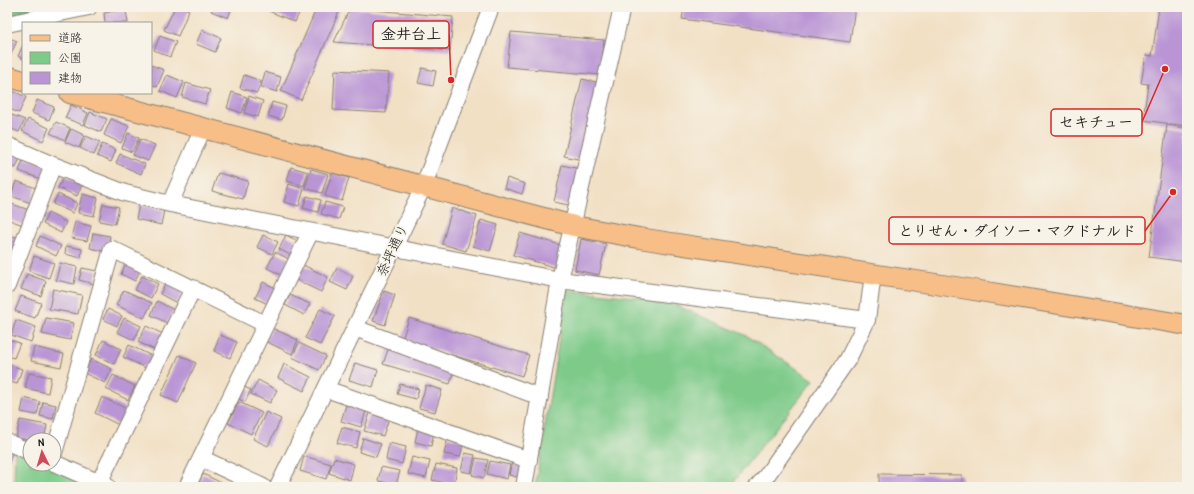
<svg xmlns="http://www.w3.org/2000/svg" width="1194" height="494" font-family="'Patrick Hand','Klee One',sans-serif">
  <rect width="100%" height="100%" fill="#f7f3e8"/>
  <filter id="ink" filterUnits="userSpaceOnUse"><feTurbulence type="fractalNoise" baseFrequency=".025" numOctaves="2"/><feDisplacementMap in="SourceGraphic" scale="8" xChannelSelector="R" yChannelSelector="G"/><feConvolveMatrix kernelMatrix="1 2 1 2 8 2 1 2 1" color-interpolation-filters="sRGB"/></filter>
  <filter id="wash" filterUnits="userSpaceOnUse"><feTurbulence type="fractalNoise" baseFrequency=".012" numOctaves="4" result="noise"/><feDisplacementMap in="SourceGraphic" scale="16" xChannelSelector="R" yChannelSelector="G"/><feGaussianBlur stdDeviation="0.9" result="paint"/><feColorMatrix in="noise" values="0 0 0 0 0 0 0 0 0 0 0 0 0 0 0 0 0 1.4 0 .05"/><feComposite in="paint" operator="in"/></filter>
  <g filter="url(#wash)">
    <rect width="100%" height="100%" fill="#f2e0c5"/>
    <!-- green -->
    <path fill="#7dca89" stroke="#4c7352" d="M567,290l97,10 81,35 69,45 -85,107h-194z
      M15,450l15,7v7h17l40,18 2,5h-75z"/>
    <!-- forest -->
    <path fill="#66ae75" stroke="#416548" d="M7,7h74l-74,15z"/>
    <g id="blocks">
      <!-- building -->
      <path fill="#ba95d5" d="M175,7h7l7,3 -11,26 -14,-6z
        M213,7h19l-4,11 -17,-7z
        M259,7h43l-7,15z
        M317,7h24l-40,93 -20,-9z
        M684,7h171l-5,35 -168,-23z
        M1159,7h28v119l-44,-6 5,-36 -7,-1 5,-28 6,1z
        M350,8l103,9 -3,34 -116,-9z
        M126,10l2,13h-23l-1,-10z
        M202,30l19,8 -6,14 -19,-8z
        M511,32l93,8 -3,35 -94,-8z
        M160,36l16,6 -6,15 -16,-7z
        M7,37l10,4 -7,15 -3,-1z
        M23,45v14l-5,-3z
        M151,65l13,5 -7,17 -6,-3z
        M422,68l14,3 -3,15 -15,-3z
        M335,70l54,3 -3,40 -53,-3z
        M265,72l16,5 -4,15 -16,-5z
        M167,75l17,7 -7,16 -17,-7z
        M244,75l17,6 -4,12 -17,-5z
        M582,79l19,4 -19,77 -18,-4z
        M186,83l24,7 -5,14 -23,-7z
        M13,91l13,6 -7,16 -12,-5z
        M232,92l15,5 -5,16 -15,-5z
        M249,96l14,5 -5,16 -14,-4z
        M37,100l17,7 -5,13 -17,-7z
        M272,102l14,4 -4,14 -14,-4z
        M71,105l17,8 -5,12 -18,-7z
        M90,112l17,7 -6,13 -16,-7z
        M7,113l18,7 -6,12 -12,-5z
        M28,119l21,9 -6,13 -21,-10z
        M111,119l18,7 -8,17 -17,-8z
        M56,122l14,6 -5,12 -15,-7z
        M1167,125l20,3v134l-38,-5z
        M71,129l13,6 -5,13 -14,-6z
        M128,133l11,5 -7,14 -10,-4z
        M86,136l14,6 -6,13 -14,-7z
        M140,139l15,6 -7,16 -15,-6z
        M102,144l14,6 -5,12 -14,-6z
        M7,150l14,5 -5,13 -9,-3z
        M120,154l25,10 -4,10 -25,-11z
        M24,158l22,7 -5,14 -22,-8z
        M562,165l18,4 -7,37 -19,-4z
        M291,167l17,5 -4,14 -17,-5z
        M311,169l17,5 -6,19 -17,-5z
        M218,173l30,8 -5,18 -31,-8z
        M332,173l17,5 -7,23 -17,-5z
        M64,176l18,9 -5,11 -19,-8z
        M507,178l18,6 -3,10 -18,-6z
        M16,181l20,7 -5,15 -20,-7z
        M289,184l15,5 -5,17 -15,-4z
        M58,194l19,9 -4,10 -20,-9z
        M82,194l16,4 -4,18 -16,-3z
        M307,196l14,4 -3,12 -15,-4z
        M325,202l18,5 -4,12 -18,-5z
        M9,203l20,7 -6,15 -16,-6z
        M103,204l16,3 -4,17 -16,-3z
        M139,205l25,5 -3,15 -25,-6z
        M452,208l25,8 -11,35 -24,-7z
        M48,213l18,9 -5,11 -18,-9z
        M481,220l17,5 -8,26 -17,-5z
        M75,222l16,4 -4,15 -16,-3z
        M93,233l17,3 -3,16 -17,-4z
        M520,233l44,13 -7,22 -44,-13z
        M7,234l12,4 -5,15 -7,-2z
        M263,235l15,7 -6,12 -15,-7z
        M286,235l15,8 -7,14 -15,-8z
        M40,236l21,10 -5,10 -20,-10z
        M581,239l25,5 -7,31 -24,-5z
        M66,246l16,3 -1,9 -16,-4z
        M275,252l14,7 -8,16 -14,-7z
        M34,256l20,7 -5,15 -20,-7z
        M127,261l14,7 -6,13 -14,-7z
        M60,263l17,4 -3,17 -18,-4z
        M301,264l27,13 -7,15 -27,-13z
        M82,268l15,3 -3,13 -15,-4z
        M337,268l16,8 -6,14 -17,-8z
        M27,274l19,7 -5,15 -20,-7z
        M142,276l16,8 -7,14 -16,-8z
        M168,279l17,8 -8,16 -17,-9z
        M263,282l15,7 -8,16 -15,-7z
        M53,289l29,6 -4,19 -29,-5z
        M124,290l28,13 -8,15 -28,-13z
        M384,291l11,4 -10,30 -12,-4z
        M290,295l20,9 -6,11 -19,-10z
        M21,296l20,7 -6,15 -20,-7z
        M157,301l17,9 -7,13 -16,-8z
        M108,309l14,7 -5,10 -14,-7z
        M320,309l15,7 -15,29 -15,-7z
        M46,318l28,5 -4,17 -28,-6z
        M124,318l17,8 -7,14 -17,-8z
        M409,318l120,37 -7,21 -120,-36z
        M16,320l20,7 -5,15 -20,-7z
        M146,326l17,8 -8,16 -17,-8z
        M272,328l26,12 -6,14 -27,-13z
        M220,335l17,7 -7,16 -16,-7z
        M7,339l13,4 -6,15 -7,-2z
        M103,340l18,9 -7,15 -18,-9z
        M299,343l27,13 -7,14 -27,-13z
        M129,345l25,12 -6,12 -25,-12z
        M34,347l30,7 -3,13 -30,-6z
        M389,347l66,20 -5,17 -67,-20z
        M179,355l17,8 -18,40 -17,-8z
        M91,359l21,10 -7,14 -21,-10z
        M355,363l23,7 -5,17 -24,-7z
        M7,364l15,5 -5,15 -10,-3z
        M284,364l27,13 -7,14 -26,-13z
        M29,373l22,4 -3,16 -23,-5z
        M113,375l22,11 -7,14 -22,-11z
        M258,380l19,10 -7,13 -19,-9z
        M400,384l19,5 -3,10 -19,-5z
        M426,385l16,5 -7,22 -16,-4z
        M242,386l9,4 -6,12 -9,-4z
        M102,397l25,12 -8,16 -24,-12z
        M24,398l16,4 -3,13 -16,-3z
        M43,402l13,3 -3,14 -13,-3z
        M239,402l23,11 -11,21 -23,-11z
        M346,405l20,6 -5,16 -20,-6z
        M266,412l15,7 -13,27 -15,-7z
        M370,413l19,5 -6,18 -19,-5z
        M20,420l27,5 -3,15h-14l-14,-2z
        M342,427l18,5 -4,16 -19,-5z
        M418,428l16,4 -3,14 -16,-4z
        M448,437l16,4 -4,16 -16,-3z
        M363,438l18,6 -5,13 -17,-5z
        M389,443l17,4 -4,17 -16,-4z
        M7,444l8,3 -6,14h-2z
        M465,453l10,2 -4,18 -10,-2z
        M304,456l27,8 -5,15 -26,-8z
        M412,457l18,4 -4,17 -18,-4z
        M334,458l20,6 -4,16 -21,-7z
        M476,458l12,2 -4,18 -12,-3z
        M490,461l20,4 -3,14 -20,-5z
        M512,462l15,4 -3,13 -15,-4z
        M436,464l21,4 -3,17 -22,-5z
        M381,467l19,4 -4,14 -18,-4z
        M203,474l25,12 -1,1h-30z
        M879,474l83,1v12h-83z"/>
    </g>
  </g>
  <g filter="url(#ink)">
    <use href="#blocks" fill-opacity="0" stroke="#877e70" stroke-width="1"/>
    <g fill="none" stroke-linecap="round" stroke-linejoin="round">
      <!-- minor casing -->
      <g stroke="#877e70" stroke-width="18">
        <path id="minor" d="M7,24l82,-17
          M203,128l-33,76 390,76 307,40
          M7,145l46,20 72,28 45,11
          M7,286l46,-121
          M355,328l185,69
          M326,389l203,71
          M7,442l23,10
          M54,453l58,-204 153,75
          M201,458l62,29
          M54,463l53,23
          M97,487l96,-199
          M187,487l123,-254
          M278,487l146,-302 67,-178
          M524,487l36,-207 62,-273
          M757,487l10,-12 81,-116 19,-39 6,-46"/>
      </g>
      <!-- major casing -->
      <g stroke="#877e70" stroke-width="22">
        <path id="major" d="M7,76l16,5
          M70,93l504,133 65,12 329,51 219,36"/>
      </g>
      <!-- minor -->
      <use href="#minor" stroke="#fff" stroke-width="16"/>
      <!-- major -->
      <use href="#major" stroke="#f7be87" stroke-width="20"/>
    </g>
  </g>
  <g text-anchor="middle" stroke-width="3.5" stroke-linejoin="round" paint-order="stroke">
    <!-- street labels -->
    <g font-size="14" fill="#1c1c1c" stroke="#f7f3e8">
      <text transform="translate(392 250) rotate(-65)" y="5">奈坪通り</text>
    </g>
  </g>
  <!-- callouts -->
  <path fill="none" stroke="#d62828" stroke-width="1.5" d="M451 80L449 34M1165 69L1142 122M1173 192L1145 231"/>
  <g fill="#d62828" stroke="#f7f3e8" stroke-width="1.5">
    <circle cx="451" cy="80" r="4"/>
    <circle cx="1165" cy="69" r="4"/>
    <circle cx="1173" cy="192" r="4"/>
  </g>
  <g fill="#f7f3e8" stroke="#d62828" stroke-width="1.5">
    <rect x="373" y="21" width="76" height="27" rx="4"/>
    <rect x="1051" y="109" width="91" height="27" rx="4"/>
    <rect x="889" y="217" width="256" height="27" rx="4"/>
  </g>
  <g font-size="15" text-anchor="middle" font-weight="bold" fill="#1c1c1c">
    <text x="411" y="39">金井台上</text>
    <text x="1096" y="127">セキチュー</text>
    <text x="1017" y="236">とりせん・ダイソー・マクドナルド</text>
  </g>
  <!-- margin -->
  <rect width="1194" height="494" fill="none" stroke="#f7f3e8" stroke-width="24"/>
  <!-- legend -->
  <rect x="22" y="22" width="130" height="72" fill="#f7f3e8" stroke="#9f9d96"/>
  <rect x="30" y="35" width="20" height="6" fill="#f7be87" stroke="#9f9d96"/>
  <text x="58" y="42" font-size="12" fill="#1c1c1c">道路</text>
  <rect x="30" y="52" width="20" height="12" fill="#7dca89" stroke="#9f9d96"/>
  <text x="58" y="62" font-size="12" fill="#1c1c1c">公園</text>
  <rect x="30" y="72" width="20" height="12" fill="#ba95d5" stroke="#9f9d96"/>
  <text x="58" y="82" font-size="12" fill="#1c1c1c">建物</text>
  <!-- north arrow -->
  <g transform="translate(42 452) rotate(355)"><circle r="19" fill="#f7f3e8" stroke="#9f9d96"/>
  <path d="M0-3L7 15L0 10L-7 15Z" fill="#d1495b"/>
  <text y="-6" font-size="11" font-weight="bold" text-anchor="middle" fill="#1c1c1c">N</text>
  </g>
</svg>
